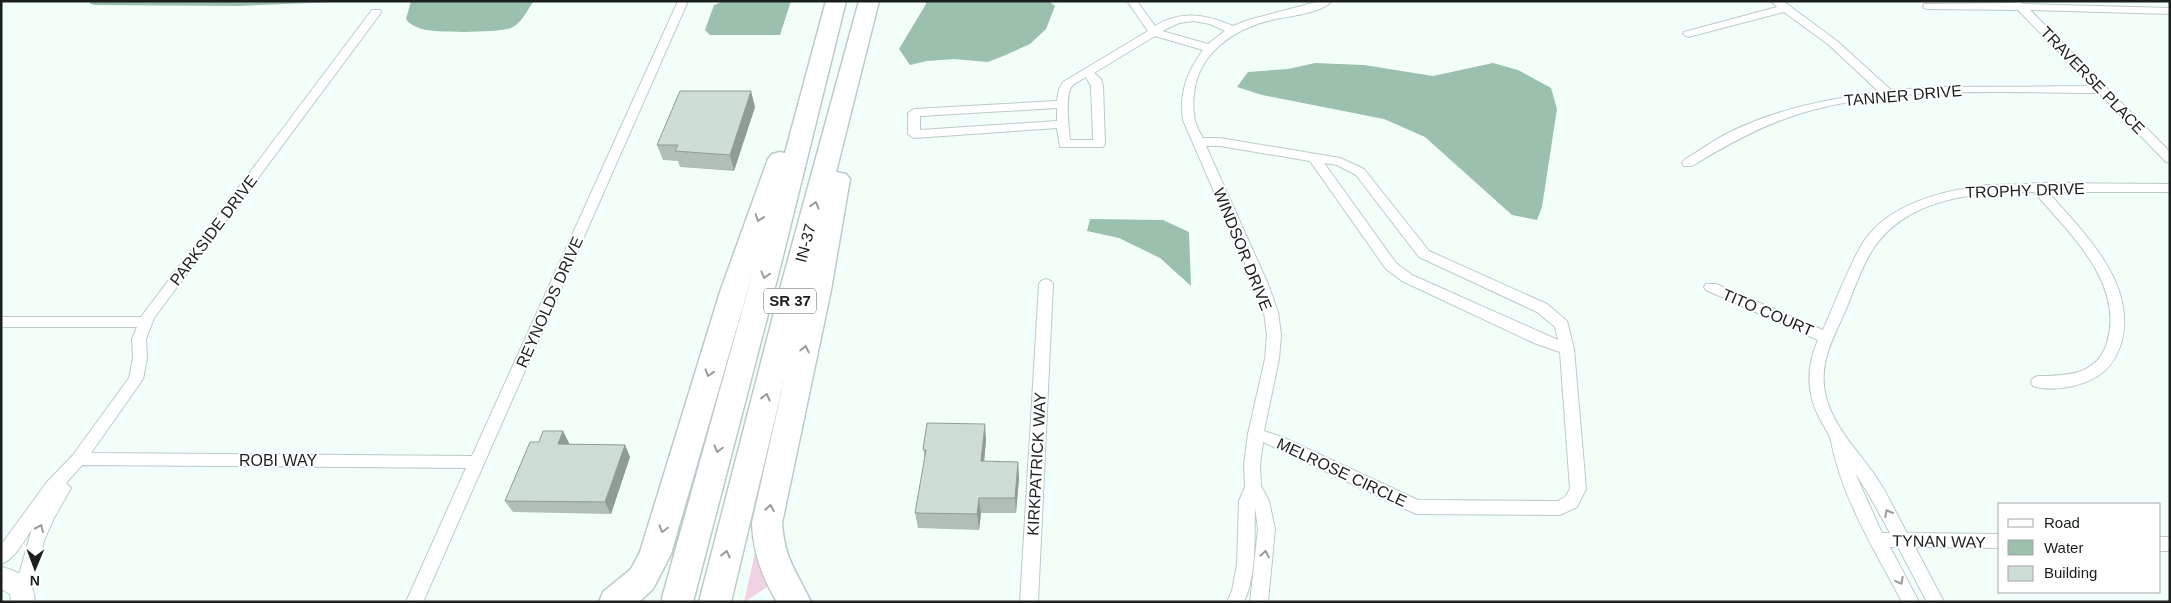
<svg xmlns="http://www.w3.org/2000/svg" width="2171" height="603" font-family="Helvetica,sans-serif">
  <rect width="100%" height="100%" fill="#f2fff9"/>
  <!-- green -->
  <path fill="#f1d1e4" d="M759,535l10,51 -25,16z"/>
  <!-- water -->
  <path fill="#9bc0ae" d="M91,1h265l-119,5 -143,-1 -5,-2z
    M411,1h123c-7,9 -12,22 -23,27 -12,5 -76,5 -89,1 -6,-2 -13,-5 -16,-10z
    M724,1h67l-11,34h-70l-5,-5 9,-25z
    M926,1h123l6,5 -9,23 -16,15 -22,10 -20,8 -34,-3 -27,2 -17,4 -11,-16 27,-45z
    M1315,63l49,2 69,11 60,-13 25,7 33,18 6,21 -15,98 -5,13 -25,-5 -87,-78 -41,-18 -122,-24 -25,-8 11,-15 40,-3z
    M1090,219l73,1 26,12 2,54 -31,-28 -41,-20 -32,-7z"/>
  <g fill="none" stroke-linecap="round" stroke-linejoin="round">
    <!-- street casing -->
    <g stroke="#bcccc4" stroke-width="2">
      <path id="street" d="M678,1h10l-265,601h-17l60,-134 -384,-3 -16,18 5,5 -17,30 -9,20 -17,59 -6,3 -6,-3 -2,-5 18,-63c-8,12 -17,30 -31,35v-19l46,-63 26,-27 56,-77 4,-20 -1,-19 5,-12h-136v-10h140l231,-307h8l1,2 -1,2 -226,304 -8,21 1,19 -4,21 -52,74 381,3z
        M1127,1h10l18,25c25,-16 52,-12 78,0l15,-6 72,-19h12c-12,13 -44,15 -61,19 -37,9 -73,33 -77,74 -1,9 -1,19 1,27 2,6 5,12 8,17h17l120,20 24,11 65,82 118,53 20,17 7,28 12,140 -9,18 -17,8 -144,-1 -153,-72 -3,23 1,21 8,15 6,28 -7,73h-18l8,-73 -3,-22c-1,32 2,66 -11,95h-17l5,-11 5,-26 2,-64 6,-14 -1,-22 4,-31 17,-75 2,-24 -3,-23 -10,-28 -71,-164c-4,-27 4,-48 20,-70l-48,-14 -61,37 7,6 2,7 2,58 -2,3h-43l-3,-19 -143,10 -6,-4v-21l6,-4 143,-8 2,-12 4,-7 85,-51zM1194,21l16,3 15,7 -17,13 -46,-13 17,-8zM1086,77l5,9 2,54h-23c-1,-11 -6,-47 3,-55 3,-3 9,-5 13,-8zM1057,108v13l-137,9v-14zM1206,146h14l90,15 76,108 16,12 132,62 26,9 10,137 -5,8 -7,4 -140,-1 -136,-63 -18,-6 15,-72 2,-24 -3,-23 -10,-28zM1324,163l13,2 19,10 63,82 118,55 18,15 3,13 -146,-65 -16,-12z
        M1771,1h12l54,40 54,49 50,-3 151,-1 -74,-76 -90,-1 -4,-1 -1,-2 1,-2 89,-1 7,-2 3,3 147,4v6l-140,-4 140,142v11l-4,-1 -67,-69c-99,0 -218,-9 -312,25 -34,12 -64,29 -95,48h-8l-2,-3 2,-3c15,-9 30,-20 46,-28 47,-23 98,-33 149,-40l-50,-47 -45,-33 -96,25 -5,-3 1,-2 93,-25z
        M2037,183l133,1v8h-122c36,41 90,92 73,152 -5,14 -12,26 -25,33 -16,10 -45,15 -63,9l-2,-4 2,-4 5,-2c29,0 59,-1 69,-33 18,-60 -38,-110 -73,-151 -57,0 -125,4 -161,57 -11,16 -21,46 -29,65 -13,28 -26,52 -18,83 9,34 36,57 54,86 10,16 18,34 27,50l93,1v14l-85,-1 29,55h-17l-29,-55h-8l29,55h-17c-27,-52 -60,-103 -71,-161 -1,-7 -9,-17 -12,-24 -13,-25 -12,-52 -1,-77l-112,-50 -2,-3 2,-3h10l107,46c12,-27 23,-57 38,-84 23,-40 76,-54 119,-60 19,-3 39,0 57,-3zM1855,473l13,20 22,40h-8z
        M1046,279l5,2 2,3 -15,318h-18l19,-318 2,-3z
        M2160,537h10v14h-10z"/>
    </g>
    <!-- secondary casing -->
    <g stroke="#bcccc4" stroke-width="2">
      <path id="secondary" d="M1,567c20,4 33,14 34,35h-24l-1,-8 -9,-5z"/>
    </g>
    <!-- highway casing -->
    <g stroke="#bcccc4" stroke-width="3">
      <path id="highway" d="M826,1h20l-67,271 -85,326 -1,4h-30l-1,-4 92,-330 -83,286 -18,35 -14,13h-40l4,-10 28,-23 9,-17 80,-260 48,-133 4,-5 8,-2 5,1z
        M859,1h20l-43,171 10,2 4,5 -19,111 -49,233c3,38 14,47 29,79h-34c-15,-25 -24,-50 -25,-79l34,-151 -55,230h-32l81,-313z"/>
    </g>
    <!-- street -->
    <use href="#street" fill="#fff" fill-rule="evenodd"/>
    <!-- secondary -->
    <use href="#secondary" fill="#fff" fill-rule="evenodd"/>
    <!-- highway -->
    <use href="#highway" fill="#fff" fill-rule="evenodd"/>
  </g>
  <!-- wall -->
  <path fill="#b0beb7" d="M755,107l-21,64 -54,-4 -2,-6 -15,-1 -6,-15z
    M563,431l6,12v1l56,1 5,12 -19,57 -98,-2 -8,-11 34,-59z
    M986,439l-2,22 34,1 1,16 -3,35h-35l-2,17 -61,-2 -3,-15 10,-55 -2,-9z"/>
  <!-- shaded-wall -->
  <path fill="#909b95" d="M751,91l4,16 -21,64 -4,-16z
    M985,424l1,15 -3,38 -2,-16z
    M563,431l6,12 -5,13 -6,-12z
    M625,445l5,12 -19,57 -6,-12z
    M1018,462l1,16 -3,35 -1,-15z
    M979,498l2,15 -2,17 -2,-16z"/>
  <!-- building -->
  <path fill="#cdddd5" stroke="#909b95" d="M680,91h71l-21,64 -55,-4 3,-6h-21z
    M927,423l58,1 -4,37 37,1 -3,36h-36l-2,16 -62,-1 11,-63 -3,-1z
    M543,431h20l-5,13 67,1 -20,57 -100,-1 25,-59h9z"/>
  <!-- one-way arrows -->
  <defs><path id="oneway-chevron" d="M-2-3.5L2.5 0L-2 3.5" fill="none" stroke-width="1.6" stroke-linecap="round" stroke-linejoin="round" transform="scale(1.25)"/></defs>
  <g stroke="#989b9a">
    <use href="#oneway-chevron" transform="translate(815 205) rotate(-75)"/>
    <use href="#oneway-chevron" transform="translate(759 218) rotate(109)"/>
    <use href="#oneway-chevron" transform="translate(765 275) rotate(105)"/>
    <use href="#oneway-chevron" transform="translate(805 349) rotate(-78)"/>
    <use href="#oneway-chevron" transform="translate(709 373) rotate(107)"/>
    <use href="#oneway-chevron" transform="translate(766 397) rotate(-76)"/>
    <use href="#oneway-chevron" transform="translate(718 449) rotate(105)"/>
    <use href="#oneway-chevron" transform="translate(770 508) rotate(-80)"/>
    <use href="#oneway-chevron" transform="translate(1888 513) rotate(-118)"/>
    <use href="#oneway-chevron" transform="translate(40 528) rotate(-66)"/>
    <use href="#oneway-chevron" transform="translate(663 529) rotate(106)"/>
    <use href="#oneway-chevron" transform="translate(726 554) rotate(-76)"/>
    <use href="#oneway-chevron" transform="translate(1265 554) rotate(-80)"/>
    <use href="#oneway-chevron" transform="translate(1900 581) rotate(62)"/>
  </g>
  <g text-anchor="middle" stroke-width="4" stroke-linejoin="round" paint-order="stroke">
    <!-- shield labels -->
    <rect fill="#fff" stroke="#5f6362" stroke-width="1" x="764" y="288.5" width="52" height="25" rx="4"/>
    <g font-size="15" font-weight="bold" fill="#1b201e">
      <text x="790" y="306">SR 37</text>
    </g>
    <!-- street labels -->
    <g font-size="16" fill="#1b201e" stroke="#fff">
      <text transform="translate(2093 80) rotate(46)" y="6">TRAVERSE PLACE</text>
      <text transform="translate(1903 95) rotate(-5)" y="6">TANNER DRIVE</text>
      <text transform="translate(2025 190) rotate(-2)" y="6">TROPHY DRIVE</text>
      <text transform="translate(213 230) rotate(-53)" y="6">PARKSIDE DRIVE</text>
      <text transform="translate(805 243) rotate(-75)" y="6">IN-37</text>
      <text transform="translate(1243 249) rotate(68)" y="6">WINDSOR DRIVE</text>
      <text transform="translate(549 302) rotate(-66)" y="6">REYNOLDS DRIVE</text>
      <text transform="translate(1768 312) rotate(23)" y="6">TITO COURT</text>
      <text x="278" y="466">ROBI WAY</text>
      <text transform="translate(1036 464) rotate(-87)" y="6">KIRKPATRICK WAY</text>
      <text transform="translate(1342 472) rotate(25)" y="6">MELROSE CIRCLE</text>
      <text transform="translate(1939 541) rotate(1)" y="6">TYNAN WAY</text>
    </g>
  </g>
  <!-- border -->
  <rect width="2171" height="603" fill="none" stroke="#1b201e" stroke-width="5"/>
  <!-- legend -->
  <rect x="1998" y="503" width="162" height="90" fill="#ffffff" stroke="#a4a6a5"/>
  <rect x="2008" y="519" width="25" height="8" fill="#ffffff" stroke="#a4a6a5"/>
  <text x="2044" y="528" font-size="15" fill="#1b201e">Road</text>
  <rect x="2008" y="540" width="25" height="15" fill="#9bc0ae" stroke="#a4a6a5"/>
  <text x="2044" y="553" font-size="15" fill="#1b201e">Water</text>
  <rect x="2008" y="566" width="25" height="15" fill="#cdddd5" stroke="#a4a6a5"/>
  <text x="2044" y="578" font-size="15" fill="#1b201e">Building</text>
  <!-- north arrow -->
  <g transform="translate(35 568) rotate(181)" stroke="#ffffff" stroke-width="4" paint-order="stroke">
  <path d="M0-4L9 19L0 12L-9 19Z" fill="#1b201e"/>
  <text y="-8" font-size="14" font-weight="bold" text-anchor="middle" fill="#1b201e">N</text>
  </g>
</svg>
